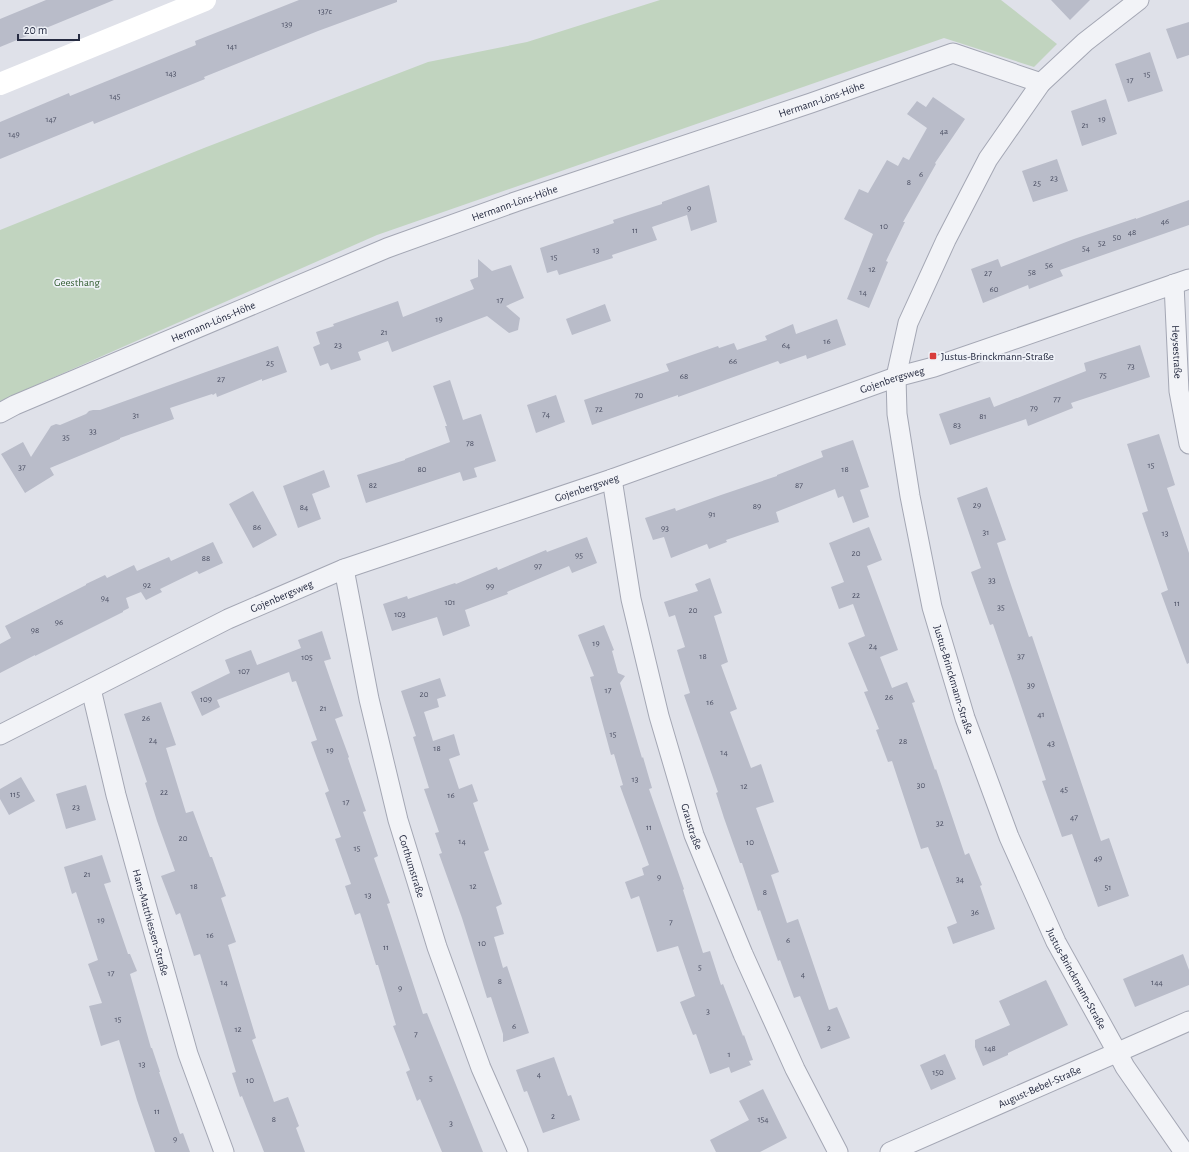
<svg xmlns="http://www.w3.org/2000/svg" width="1189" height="1152" font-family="'Alegreya Sans',sans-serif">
  <rect width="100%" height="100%" fill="#dfe1e9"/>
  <!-- green -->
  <path fill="#c1d4bf" d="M660,0h341l56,44 -23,23 -90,-29 -567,197 -377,166v-171l204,-82 224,-86 99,-20z"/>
  <!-- building -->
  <path fill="#b9bcc9" d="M46,0h68l-114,47v-28z
    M299,0h98v2l-79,29 -114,46 1,2 -111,45 -1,-3 -93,38v-37l69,-29 1,3 126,-51 -1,-4z
    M1051,0h39l-20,20z
    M1189,22v33l-12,4 -11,-30z
    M1150,52l13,39 -35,11 -13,-38z
    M933,97l32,22 -30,44 1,1 -33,58h2l-19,39 2,1 -19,46 -22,-9 26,-65 -29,-15 15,-30 9,4 19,-33 11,6 5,-9 6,3 18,-32 -20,-14 10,-13 9,6z
    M1106,99l11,35 -35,12 -11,-35z
    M1057,159l11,32 -35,11 -11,-31z
    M709,185l8,37 -26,9 -4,-16 -35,12 5,13 -45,15 1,3 -54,17 -2,-5 -10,3 -7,-25 74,-25 -1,-3 49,-16v-2z
    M1189,200v25l-129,45 3,6 -34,13 -1,-4 -45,18 -12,-34 27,-10 3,8 73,-28 62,-21v1z
    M478,259l14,12 19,-6 13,33 -18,8 14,12 -2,12 -9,3 -22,-17 -95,36 -4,-11 -30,11 3,8 -30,10 -3,-7 -8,3 -7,-19 7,-3 -4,-12 18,-6 -1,-2 65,-23 5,16 71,-28 -4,-9 8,-3z
    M605,304l6,17 -39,14 -6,-16z
    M837,319l9,26 -39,14 -1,-4 -26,9 -2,-3 -100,36v-2l-86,30 -8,-25 85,-29 -3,-7 52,-18 1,2 15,-5 3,7 30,-10 -2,-4 28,-12 3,10z
    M1140,345l10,32 -79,26 2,5 -45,18 -2,-7 -76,26 -11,-31 51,-17 4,10 92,-36 -2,-8z
    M278,346l9,26 -25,9v-2l-45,18 -1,-4 -3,2 -1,-1 -42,14 4,11 -54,19v1l-70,29 4,7 -29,18 -24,-39 22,-12 8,15 20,-31 5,-2 4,1 26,-11 3,-3 4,-1h7z
    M450,380l13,40 18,-6 15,47 -22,7 3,9 -14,4 -3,-9 -94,31 -9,-28 48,-15v-1l45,-17 -5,-16h2l-14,-40z
    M556,395l9,27 -29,11 -9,-28z
    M1159,434l16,51 -8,3 22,65v110l-2,1 -26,-71 7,-3 -26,-77 6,-2 -21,-67z
    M853,440l16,47 -9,3 9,27 -16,6 -10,-27 -5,2 -3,-9 -59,23 3,10 -53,18 1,2 -18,7 -2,-5 -36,14 -7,-21 -11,3 -8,-22 30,-10 1,3 45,-16 56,-19v-1l46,-18 -2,-6z
    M324,470l6,17 -18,7 9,25 -23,9 -15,-42z
    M987,487l19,53 -9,3 15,45 17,49 3,-1 69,205 8,-3 20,58 -31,11 -26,-73 -10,3 -20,-56 4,-1 -35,-104 -18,-52 -3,1 -19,-53 10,-4 -24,-70z
    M253,491l24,44 -24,13 -24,-44z
    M869,527l13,33 -15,6 31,84 -18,7 12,31 15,-6 8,20 -3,1 23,67 1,-1 29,86 4,-2 13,32 -2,1 15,43 -42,15 -6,-17 10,-4 -29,-76 -7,2 -29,-88 -4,1 -12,-32 3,-1 -15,-37 4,-1 -20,-48 17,-7 -12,-32 -14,5 -8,-22 13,-5 -15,-39z
    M587,537l10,26 -25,10 -3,-7 -62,26 1,2 -43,16 5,16 -27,10 -6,-19 -45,14 -9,-27 24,-8 1,3 47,-16 1,1 41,-17 1,3 48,-20 1,2z
    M213,542l10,21 -24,11 -2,-3 -37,18 2,3 -16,8 -5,-8 -15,6 3,10 -6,3v1l-88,44v-1l-35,18v-29l11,-6 -6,-12 81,-41v-1l19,-9 2,3 27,-13 3,6 32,-14 2,4z
    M710,578l12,35 -8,3 14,46 -7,3 16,44 -7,3 21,56 10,-4 13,38 -18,6 23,64 -8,3 16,48 11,-4 31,91 8,-3 13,31 -29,11 -21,-53 -6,2 -14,-38 -2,1 -18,-51 -2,1 -16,-48h-2l-16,-45 -8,-25 2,-1 -34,-97 6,-2 -13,-43 8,-3 -10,-32 -6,2 -5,-15 34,-11 -3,-7z
    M604,625l10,25 -2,1 6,22 7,3 -5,7 22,75 1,-1 9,31 -3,1 35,100 -1,1 20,63 7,-2 11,34 2,-1 20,52 1,-1 9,25 -4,1 2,4 -20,8 -2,-6 -19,7 -14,-40 -3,1 -13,-33 15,-6 -17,-50 -21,6 -18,-56 -8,3 -6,-17 19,-7 -2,-7 7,-3 -29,-79 3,-1 -9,-31 -3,1 -21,-78 4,-1 -16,-41z
    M322,631l9,28 -7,2 19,55 -8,3 14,38 -1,1 18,53 -3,1 15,44 -4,2 16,45 -3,1 36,110 4,-1 56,139h-41l-22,-53 -3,2 -11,-29 4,-2 -17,-44 3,-1 -18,-60h-2l-16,-52 -5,2 -10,-29 6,-2 -16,-45 6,-2 -16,-44 4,-2 -18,-49 6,-2 -21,-59 -4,1 -3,-10 -72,28 3,7 -18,9 -11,-24 39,-19 -5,-13 26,-10 6,15 44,-17 -3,-8z
    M440,678l6,18 -9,3 2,8 -15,5 9,29 21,-7 6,21 -11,4 10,30 13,-5 6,17 -5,2 16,47 -5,2 18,52 -6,3 8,27 -10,3 9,31 4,-2 22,67 -26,9v-8l-12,-37 -4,1 -25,-80 -23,-64 3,-1 -7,-20 4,-1 -15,-43 5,-1 -16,-51 3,-1 -15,-45z
    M161,702l15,43 -10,3 20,65 7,-2 17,46h2l14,39 -5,2 15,44 -8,3 28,93 -4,2 22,62 14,-5 11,29 -3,2 9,24h-41l-22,-56 -2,1 -8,-24 4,-1 -36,-118 -6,2 -14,-43 -4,2 -15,-39 14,-5 -18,-50 -12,-38 2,-1 -23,-68z
    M21,777l14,24 -26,14 -9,-16v-10z
    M86,785l10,35 -30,9 -10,-35z
    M102,855l9,27 -7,2 24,70h2l7,17 -7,3 21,74h1l8,24h-1l21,62 3,-1 7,19h-35l-18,-52 -18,-60 -18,6 -12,-40 13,-3 -14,-39 10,-4 -22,-68 -4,2 -8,-27z
    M1183,954l6,16v15l-54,22 -12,-28z
    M1046,980l22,45 -60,28v2l-25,11 -8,-19v-7l35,-15 -11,-24z
    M945,1054l11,25 -25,11 -11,-25z
    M554,1057l14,39 3,-1 9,25 -37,13 -16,-42 -3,1 -8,-22z
    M763,1089l24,49 -27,14h-44l-6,-12 39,-20 -10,-19z"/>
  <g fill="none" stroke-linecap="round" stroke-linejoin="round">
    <!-- street casing -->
    <g stroke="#a4a7b4" stroke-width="21">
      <g id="street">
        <path id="s1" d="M1139,0l-54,42 -44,41 -53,76 -42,81 -38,83 -12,54 1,37 13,82 22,111 33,111 44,119 47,105 61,110 8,15 59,85"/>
        <path id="s2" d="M1174,284l5,107 10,53"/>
        <path id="s3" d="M0,413l15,-8 372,-157 128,-46 296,-99 142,-50 88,30"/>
        <path id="s4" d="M612,479l19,120 28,117 35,119 49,119 52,115 43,83"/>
        <path id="s5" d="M344,569l25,130 29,121 39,127 44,121 37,84"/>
        <path id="s6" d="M91,689l25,106 34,124 38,135 36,98"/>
        <path id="s7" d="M0,735l228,-116 116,-50 268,-90 284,-102 38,-10 255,-88"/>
        <path id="s8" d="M890,1152l299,-131"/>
      </g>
    </g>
    <!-- street -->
    <use href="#street" stroke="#f2f3f7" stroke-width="19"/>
    <!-- secondary -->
    <path stroke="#fff" stroke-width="22" d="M0,84l205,-84"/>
  </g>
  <!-- markers -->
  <rect fill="#d83c3b" stroke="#eef1f7" stroke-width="1.5" x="929" y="352" width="8" height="8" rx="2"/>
  <g text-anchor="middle" stroke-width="3.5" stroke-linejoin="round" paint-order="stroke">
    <!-- number labels -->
    <g font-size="9" fill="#4c5064">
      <text x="325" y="14">137c</text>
      <text x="287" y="27">139</text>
      <text x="232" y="49">141</text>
      <text x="171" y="76">143</text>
      <text x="1147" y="77">15</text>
      <text x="1130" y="83">17</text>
      <text x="115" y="99">145</text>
      <text x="51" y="122">147</text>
      <text x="1102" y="122">19</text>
      <text x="1085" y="128">21</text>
      <text x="944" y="134">4a</text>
      <text x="14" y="137">149</text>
      <text x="921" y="177">6</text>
      <text x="1054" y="181">23</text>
      <text x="909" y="185">8</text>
      <text x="1037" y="186">25</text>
      <text x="689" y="211">9</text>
      <text x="1165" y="224">46</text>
      <text x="884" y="229">10</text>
      <text x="635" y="233">11</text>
      <text x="1132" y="235">48</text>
      <text x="1117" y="240">50</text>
      <text x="1102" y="246">52</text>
      <text x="1086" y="251">54</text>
      <text x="596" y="253">13</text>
      <text x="554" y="260">15</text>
      <text x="1049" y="268">56</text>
      <text x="872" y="272">12</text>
      <text x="1032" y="275">58</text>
      <text x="988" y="276">27</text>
      <text x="994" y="292">60</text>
      <text x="863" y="295">14</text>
      <text x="500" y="303">17</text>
      <text x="439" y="322">19</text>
      <text x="384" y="335">21</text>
      <text x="827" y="344">16</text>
      <text x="338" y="348">23</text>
      <text x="786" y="348">64</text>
      <text x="733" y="364">66</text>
      <text x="270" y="366">25</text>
      <text x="1131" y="369">73</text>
      <text x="1103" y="378">75</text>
      <text x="684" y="379">68</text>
      <text x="221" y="382">27</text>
      <text x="639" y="398">70</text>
      <text x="1057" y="402">77</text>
      <text x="1034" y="411">79</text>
      <text x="599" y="412">72</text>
      <text x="546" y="417">74</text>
      <text x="136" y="418">31</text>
      <text x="983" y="419">81</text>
      <text x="957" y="428">83</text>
      <text x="93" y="434">33</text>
      <text x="66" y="440">35</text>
      <text x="470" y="446">78</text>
      <text x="1151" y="468">15</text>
      <text x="22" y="470">37</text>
      <text x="422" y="472">80</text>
      <text x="845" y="472">18</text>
      <text x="373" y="488">82</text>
      <text x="799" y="488">87</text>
      <text x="977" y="508">29</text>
      <text x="757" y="509">89</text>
      <text x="304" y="510">84</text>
      <text x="712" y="517">91</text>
      <text x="257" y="530">86</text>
      <text x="665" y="531">93</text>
      <text x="986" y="535">31</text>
      <text x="1165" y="536">13</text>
      <text x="856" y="556">20</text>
      <text x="579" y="558">95</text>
      <text x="206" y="561">88</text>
      <text x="538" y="569">97</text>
      <text x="992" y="583">33</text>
      <text x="147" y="588">92</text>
      <text x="490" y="589">99</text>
      <text x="856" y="598">22</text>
      <text x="105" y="601">94</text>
      <text x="450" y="605">101</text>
      <text x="1177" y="606">11</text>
      <text x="1001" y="610">35</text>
      <text x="693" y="613">20</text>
      <text x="400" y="617">103</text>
      <text x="59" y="625">96</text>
      <text x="35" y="633">98</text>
      <text x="596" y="646">19</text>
      <text x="873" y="649">24</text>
      <text x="703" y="659">18</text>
      <text x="1021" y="659">37</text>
      <text x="307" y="660">105</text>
      <text x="244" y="674">107</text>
      <text x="1031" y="688">39</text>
      <text x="608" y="693">17</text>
      <text x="424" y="697">20</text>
      <text x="889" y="700">26</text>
      <text x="206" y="702">109</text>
      <text x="710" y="705">16</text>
      <text x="323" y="711">21</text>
      <text x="1041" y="717">41</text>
      <text x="146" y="721">26</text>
      <text x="613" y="737">15</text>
      <text x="153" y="743">24</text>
      <text x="903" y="744">28</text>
      <text x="1051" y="746">43</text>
      <text x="437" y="751">18</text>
      <text x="330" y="753">19</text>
      <text x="724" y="755">14</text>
      <text x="635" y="782">13</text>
      <text x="921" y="788">30</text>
      <text x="744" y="789">12</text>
      <text x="1064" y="792">45</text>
      <text x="164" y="795">22</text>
      <text x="15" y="797">115</text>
      <text x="451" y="798">16</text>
      <text x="346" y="805">17</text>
      <text x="76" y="810">23</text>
      <text x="1074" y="820">47</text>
      <text x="940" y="826">32</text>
      <text x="649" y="830">11</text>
      <text x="183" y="841">20</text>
      <text x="462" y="844">14</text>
      <text x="750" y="845">10</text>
      <text x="357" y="851">15</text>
      <text x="1098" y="861">49</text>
      <text x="87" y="877">21</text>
      <text x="659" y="880">9</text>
      <text x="960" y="882">34</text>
      <text x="194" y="889">18</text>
      <text x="473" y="889">12</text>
      <text x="1108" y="890">51</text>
      <text x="765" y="895">8</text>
      <text x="368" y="898">13</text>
      <text x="975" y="915">36</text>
      <text x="101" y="923">19</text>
      <text x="671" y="925">7</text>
      <text x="210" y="938">16</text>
      <text x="788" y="943">6</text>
      <text x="482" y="946">10</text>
      <text x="386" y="950">11</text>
      <text x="700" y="970">5</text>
      <text x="111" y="976">17</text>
      <text x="803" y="977">4</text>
      <text x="500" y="984">8</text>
      <text x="224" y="985">14</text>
      <text x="1157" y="985">144</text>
      <text x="400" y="991">9</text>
      <text x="708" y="1014">3</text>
      <text x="118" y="1022">15</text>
      <text x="514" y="1029">6</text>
      <text x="829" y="1031">2</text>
      <text x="238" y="1032">12</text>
      <text x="416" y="1037">7</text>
      <text x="990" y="1051">148</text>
      <text x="729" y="1057">1</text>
      <text x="142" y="1067">13</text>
      <text x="938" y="1075">150</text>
      <text x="539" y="1077">4</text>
      <text x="431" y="1081">5</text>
      <text x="250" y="1083">10</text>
      <text x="157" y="1114">11</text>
      <text x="553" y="1119">2</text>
      <text x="274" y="1122">8</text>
      <text x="763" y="1122">154</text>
      <text x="451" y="1126">3</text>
      <text x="175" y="1142">9</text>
    </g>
    <!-- street labels -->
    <g font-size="11" fill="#272c42" stroke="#eef1f7">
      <text dy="4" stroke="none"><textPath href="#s3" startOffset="880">Hermann-Löns-Höhe</textPath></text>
      <text dy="4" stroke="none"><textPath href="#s3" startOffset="556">Hermann-Löns-Höhe</textPath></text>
      <text dy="4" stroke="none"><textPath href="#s3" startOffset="232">Hermann-Löns-Höhe</textPath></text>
      <text dy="4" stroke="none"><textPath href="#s2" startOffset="68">Heysestraße</textPath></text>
      <text dy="4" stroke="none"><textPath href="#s7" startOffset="962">Gojenbergsweg</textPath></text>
      <text dy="4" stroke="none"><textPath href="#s7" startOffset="638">Gojenbergsweg</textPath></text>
      <text dy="4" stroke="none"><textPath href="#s7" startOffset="314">Gojenbergsweg</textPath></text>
      <text dy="4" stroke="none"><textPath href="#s1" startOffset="768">Justus-Brinckmann-Straße</textPath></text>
      <text dy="4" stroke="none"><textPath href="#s4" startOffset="357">Graustraße</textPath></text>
      <text dy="4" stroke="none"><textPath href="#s5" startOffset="305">Corthumstraße</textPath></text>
      <text dy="4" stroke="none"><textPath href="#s6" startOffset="241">Hans-Matthiessen-Straße</textPath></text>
      <text dy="4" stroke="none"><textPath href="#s1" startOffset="1092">Justus-Brinckmann-Straße</textPath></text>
      <text dy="4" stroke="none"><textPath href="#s8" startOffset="163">August-Bebel-Straße</textPath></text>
    </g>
    <!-- park labels -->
    <g font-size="11" fill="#345e33" stroke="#eef1f7">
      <text x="77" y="286">Geesthang</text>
    </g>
    <!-- poi labels -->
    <g font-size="11" fill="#272c42" stroke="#eef1f7" text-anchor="start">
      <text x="941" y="360">Justus-Brinckmann-Straße</text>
    </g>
  </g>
  <!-- scale -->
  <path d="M18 34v6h61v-6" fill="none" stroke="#272c42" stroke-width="2"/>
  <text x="24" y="34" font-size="12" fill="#272c42" stroke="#eef1f7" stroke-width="3" paint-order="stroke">20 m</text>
</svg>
